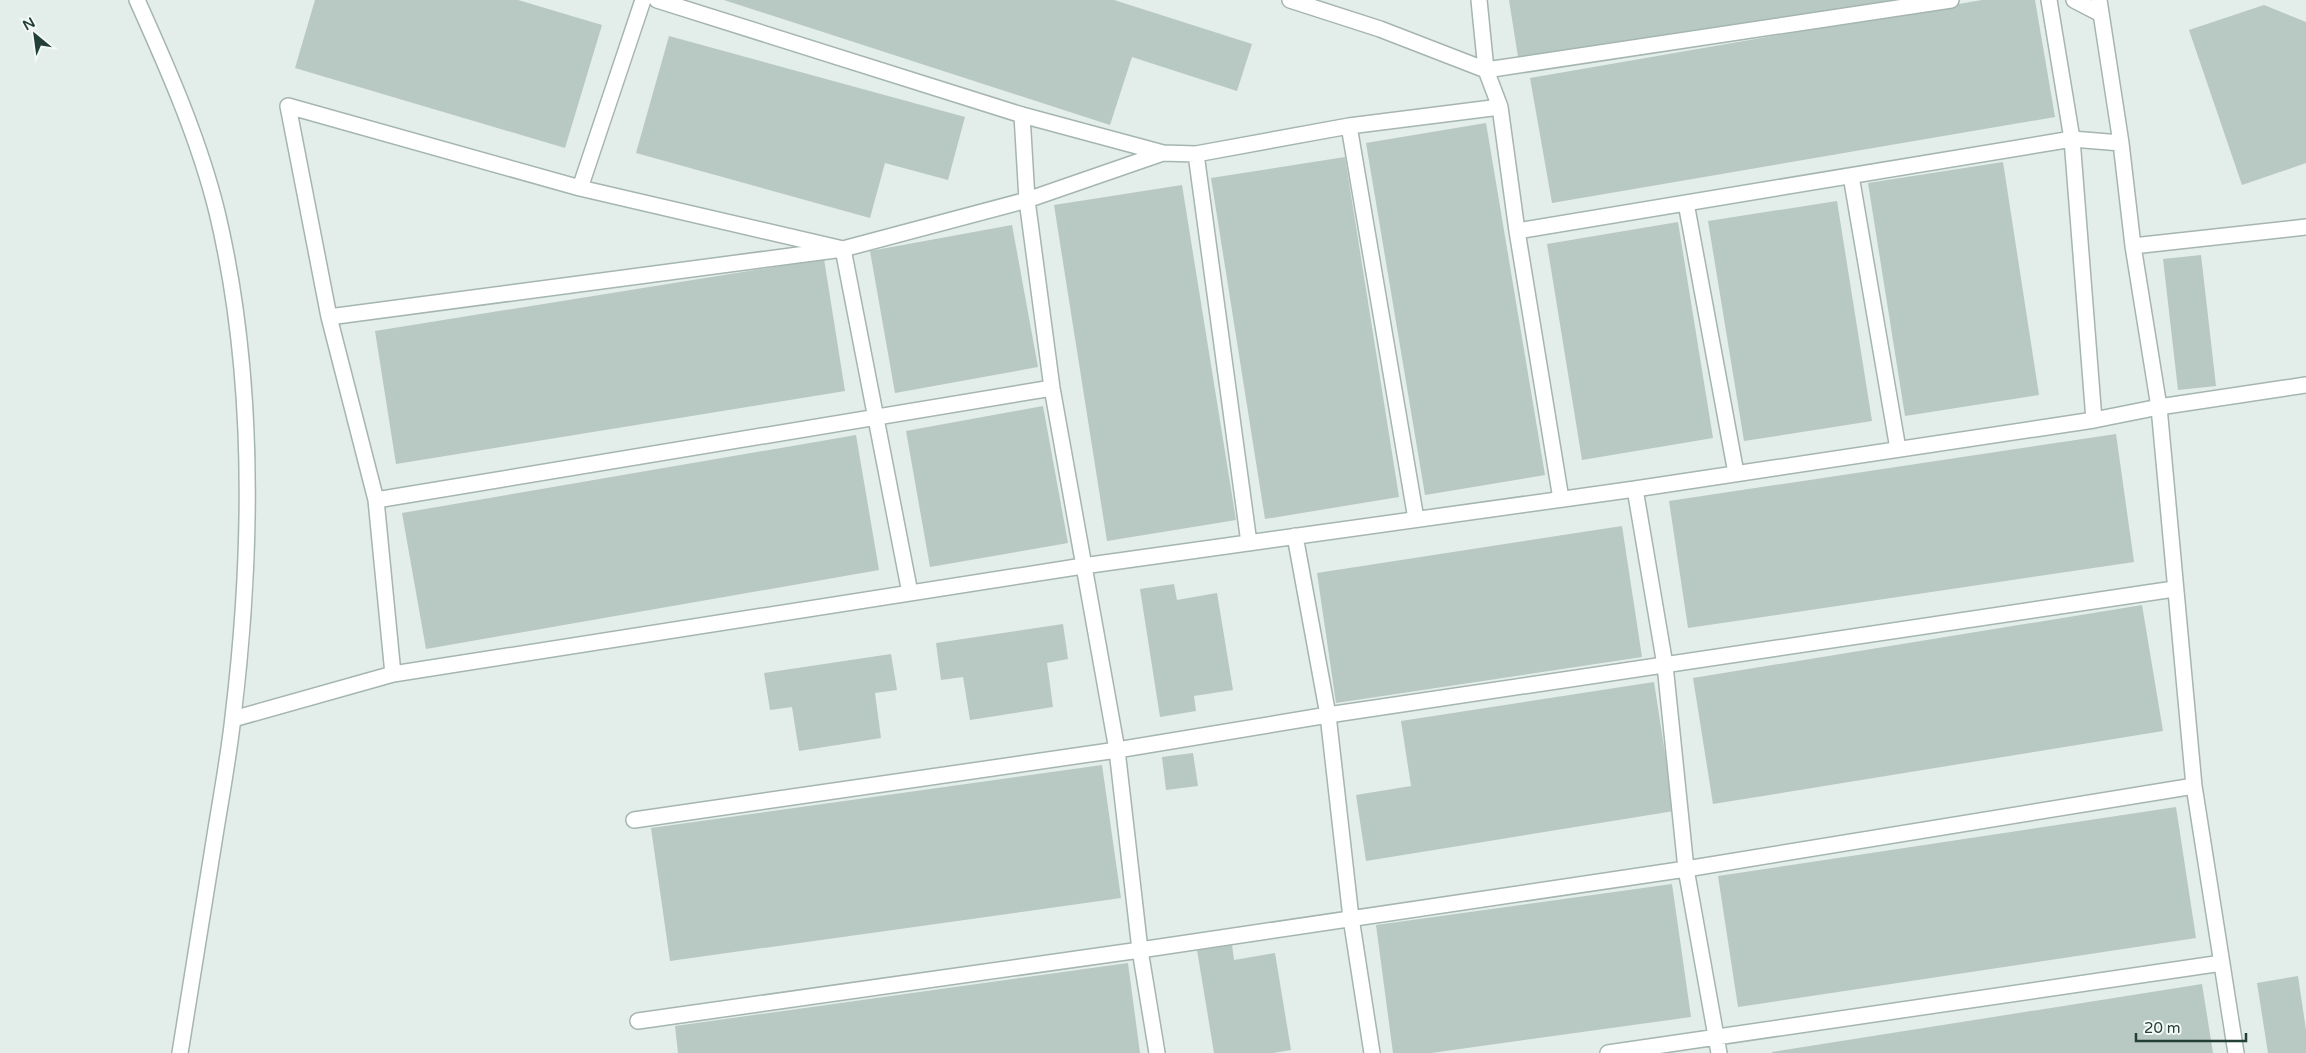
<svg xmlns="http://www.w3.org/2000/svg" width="2306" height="1053" font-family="'Varela Round',sans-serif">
  <rect width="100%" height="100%" fill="#e3ede9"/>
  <!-- building -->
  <path fill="#b8c8c2" d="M315,0h203l84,25 -37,123 -270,-80z
    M724,0h390l138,44 -15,47 -105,-34 -22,68z
    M1509,0h414l-404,63z
    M1982,0h53l20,117 -503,86 -22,-125z
    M2264,5l42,17v141l-64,22 -53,-155z
    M669,36l296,81 -17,63 -63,-17 -15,55 -234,-65z
    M1486,123l59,352 -120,20 -59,-352z
    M1345,157l54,340 -134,22 -54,-341z
    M2003,162l36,233 -134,21 -37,-233z
    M1182,185l54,335 -129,21 -53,-336z
    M1837,201l35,220 -128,20 -36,-220z
    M1678,222l35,216 -131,22 -35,-216z
    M1012,225l26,142 -143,26 -25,-142z
    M2201,255l15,131 -38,4 -15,-131z
    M824,259l21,132 -449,73 -21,-133z
    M1043,406l25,137 -138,24 -24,-136z
    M2116,434l18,128 -446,66 -19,-127z
    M856,435l23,135 -453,79 -24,-136z
    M1622,526l20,131 -306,46 -19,-130z
    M1174,584l3,16 40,-7 16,97 -39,6 2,15 -36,6 -20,-128z
    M2142,605l21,126 -450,73 -20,-126z
    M1063,624l5,35 -21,4 6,44 -83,13 -7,-43 -22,3 -5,-37z
    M891,654l6,36 -22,3 6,45 -82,13 -7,-44 -22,3 -6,-37z
    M1654,682l20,129 -308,50 -10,-66 55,-9 -10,-65z
    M1193,753l5,33 -32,4 -4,-33z
    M1102,765l19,133 -451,63 -19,-133z
    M2176,807l20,131 -458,69 -20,-131z
    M1672,884l19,133 -260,36h-38l-17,-128z
    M1232,945l2,15 41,-7 16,97 -18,3h-59l-17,-103z
    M1128,963l12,90h-462l-3,-27z
    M2298,976l8,54v23h-38l-11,-70z
    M2202,984l11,69h-441v-1z"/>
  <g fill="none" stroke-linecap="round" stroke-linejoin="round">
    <!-- minor casing -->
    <g stroke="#a5b5b0" stroke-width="18">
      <path id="minor" d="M137,0c31,69 62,139 80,212 39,164 36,339 16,505 -4,37 -11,75 -17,112 -12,75 -24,149 -36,224
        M657,0l365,115 141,38
        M1290,0l90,29 106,41 465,-70
        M1479,0l7,70 14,37 17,124 44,268
        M2049,0l23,139 22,281
        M2074,0l27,14
        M2099,0l22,143 12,103 26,161 35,379 42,267
        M1022,115l5,85 25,188 65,362 23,200 17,103
        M1349,126l67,393
        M1196,154l53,389
        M1851,176l47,273
        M580,188l63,-188
        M1686,203l50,270
        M1517,231l555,-92 49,4
        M2133,246l173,-19
        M329,317l514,-68 184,-49 136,-47 33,1 153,-28 151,-19
        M1635,489l30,176 21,204 33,184
        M376,500l676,-112
        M1295,536l33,179 23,203 21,135
        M393,674l-17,-174 -47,-183 -41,-211 292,82 263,61 67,344
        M233,719l160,-45 690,-108 552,-77 459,-69 65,-13 147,-22
        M634,820l483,-70 211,-35 846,-126
        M638,1021l502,-71 546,-81 508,-83
        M1608,1053l614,-90"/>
    </g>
    <!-- minor -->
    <use href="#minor" stroke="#fff" stroke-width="15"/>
  </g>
  <!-- north arrow -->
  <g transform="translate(35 35) rotate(331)" stroke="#f3f9f6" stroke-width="4" paint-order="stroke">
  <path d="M0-4L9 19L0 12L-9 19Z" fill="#223f38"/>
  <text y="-8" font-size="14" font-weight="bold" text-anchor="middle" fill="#223f38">N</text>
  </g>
  <!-- scale -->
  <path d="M2136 1033v8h110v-8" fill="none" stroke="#223f38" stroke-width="2.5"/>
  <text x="2144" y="1033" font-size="15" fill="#223f38" stroke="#f3f9f6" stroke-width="4" paint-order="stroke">20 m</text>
</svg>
